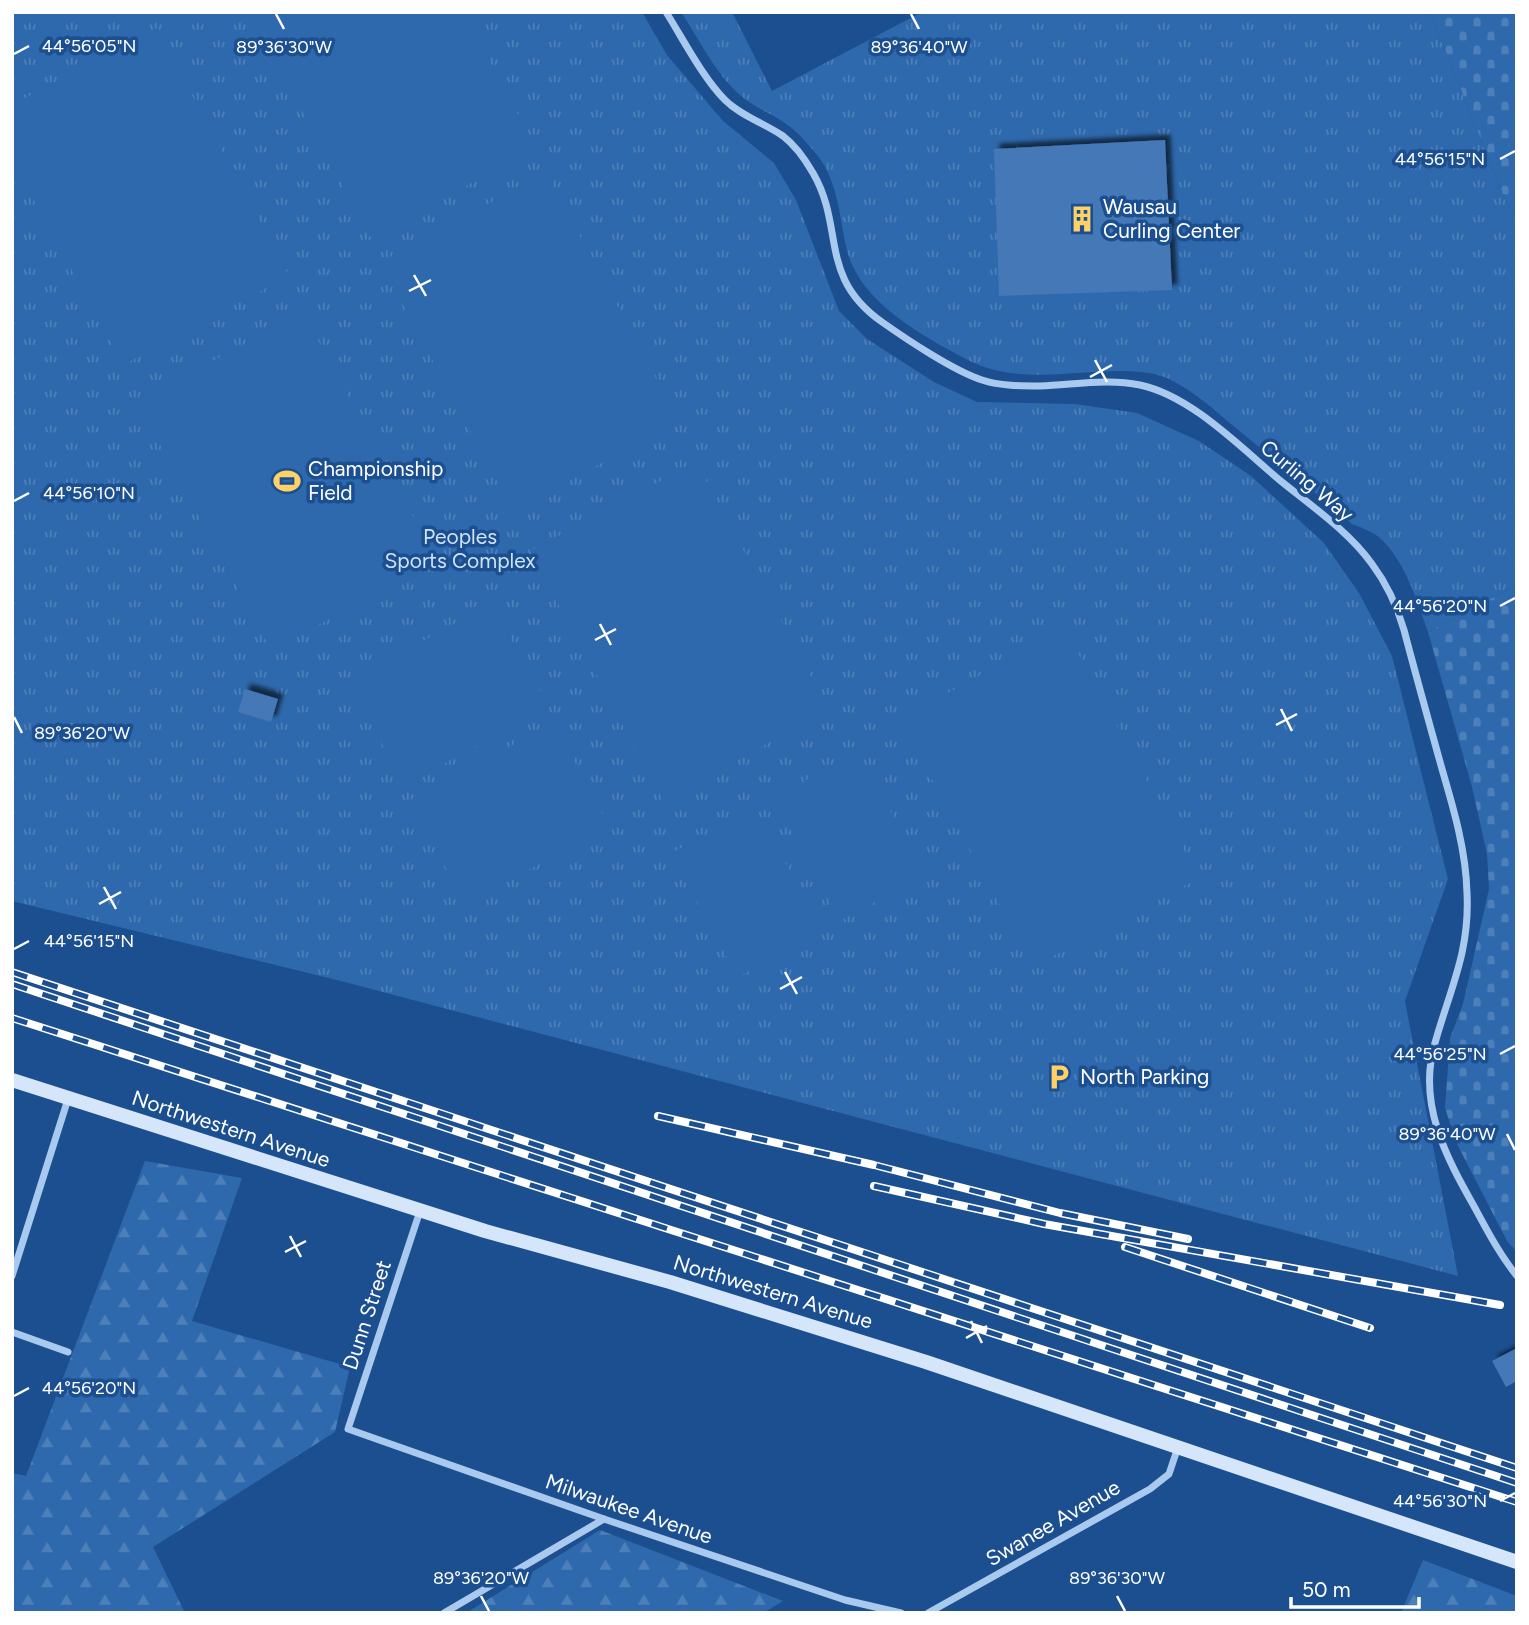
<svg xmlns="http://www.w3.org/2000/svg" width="1529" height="1625" font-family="Figtree,sans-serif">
  <defs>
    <pattern id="grass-tufts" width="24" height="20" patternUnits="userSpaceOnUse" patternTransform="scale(1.75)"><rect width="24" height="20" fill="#2e69ad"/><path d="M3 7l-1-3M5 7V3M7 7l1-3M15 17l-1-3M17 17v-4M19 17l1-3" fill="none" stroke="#4d80b9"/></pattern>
    <pattern id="forest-firs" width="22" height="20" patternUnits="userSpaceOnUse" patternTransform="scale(1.75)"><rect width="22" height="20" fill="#2e69ad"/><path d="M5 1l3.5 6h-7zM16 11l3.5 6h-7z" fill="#4d80b9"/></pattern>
    <pattern id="cemetery-stones" width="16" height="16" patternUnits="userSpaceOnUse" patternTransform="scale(1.75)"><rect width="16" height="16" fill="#2e69ad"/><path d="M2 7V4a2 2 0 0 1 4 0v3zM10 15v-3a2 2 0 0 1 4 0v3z" fill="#4d80b9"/></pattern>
    <filter id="shadow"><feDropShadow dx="5.5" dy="-5.5" stdDeviation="2" flood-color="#0009"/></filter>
  </defs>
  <rect width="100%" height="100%" fill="#1b4f8f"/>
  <!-- grass -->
  <path fill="url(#grass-tufts)" d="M12,12h630l25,43 55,65 52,43 22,37 43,111 28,28 67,43 43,20 98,2 62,9 62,28 52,35 73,67 35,50 33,63 56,223 -43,122 53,275 -1117,-295 -329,-80z
    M681,12h51l40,79 150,-79h508l76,190 11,14v369l-89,47c-11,-31 -22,-69 -47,-93 -7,-7 -19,-11 -29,-15 -36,-31 -73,-61 -110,-91 -25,-20 -61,-56 -93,-60 -60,-9 -125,17 -183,-14 -45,-24 -109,-58 -120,-113 -7,-32 -8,-63 -28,-90 -8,-9 -16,-19 -25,-27 -16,-14 -38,-20 -54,-35 -24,-21 -40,-55 -58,-82z"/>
  <!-- forest -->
  <path fill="url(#forest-firs)" d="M145,1161l97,17 -50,143 158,46 -15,65 -182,115 32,66h-173v-140l14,3z
    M600,1530l183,71 -20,12h-297z
    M1423,1560l94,36v17h-116z"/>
  <!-- cemetery -->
  <path fill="url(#cemetery-stones)" d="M1430,12h87v204l-11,-14z
    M1517,585v667l-10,-11 -51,-99 -11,-34 5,-70 13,-34 26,-115 -2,-35 -15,-67 -44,-155z"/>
  <!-- pitch -->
  <path fill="#2e69ad" d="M249,12h214l73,136 -166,89z
    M156,28l133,248 -166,89 -111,-206v-54z
    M546,173l133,248 -166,90 -133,-249z
    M303,312l134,249 -166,89 -134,-248z
    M696,462l133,248 -166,90 -133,-249z
    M492,604l56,103 -144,78 -56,-104z
    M1065,629l134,249 -166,89 -133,-248z
    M554,723l55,103 -144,78 -55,-104z
    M858,752l67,123 -85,46 -67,-123z
    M755,808l68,123 -85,46 -68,-123z"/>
  <!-- building -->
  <path fill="#4478b7" filter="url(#shadow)" d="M1165,140l7,150 -173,6 -5,-147z
    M245,689l33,10 -7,23 -33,-10z
    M1517,1348v33l-11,6 -14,-26z"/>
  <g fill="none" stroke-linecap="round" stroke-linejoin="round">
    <!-- street -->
    <path stroke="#a9c9ee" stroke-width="7" d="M666,12c17,27 37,66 59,88 16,16 39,23 58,36 13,10 22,23 30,37 32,55 5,104 69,149 24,17 72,49 100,58 18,6 39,6 58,6 33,-1 67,-8 100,-1 52,11 102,64 142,97 31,25 67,50 90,82 15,20 25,42 32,66 12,46 25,92 38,139 12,41 24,82 25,124 3,59 -17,96 -32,150 -18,60 11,114 40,165 13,24 25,47 42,68
      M420,1211l-72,218 256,90 241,81 56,13
      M12,1276l56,-177
      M12,1332l56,20
      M444,1613l160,-94
      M928,1613l222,-124 19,-15 9,-27"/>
    <!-- secondary -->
    <path stroke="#d6e6fa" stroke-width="14" d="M12,1080l473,151 185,51 256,80 591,200"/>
    <!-- rail casing -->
    <g stroke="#fff" stroke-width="8">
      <path id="rail" d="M12,972l1505,496
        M12,984l1505,499
        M12,1018l1505,484
        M658,1116l216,49 186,48 128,26
        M874,1186l170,38 456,81
        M1125,1247l245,81"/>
    </g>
    <!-- rail -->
    <use href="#rail" stroke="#1b4f8f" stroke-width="5" stroke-dasharray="16" stroke-linecap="butt"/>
  </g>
  <!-- ticks -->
  <path fill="none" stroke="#fff" stroke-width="2.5" d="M276,14l8,15M911,14l8,15M14,54l15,-8M1500,159l15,-8M414,275l12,21M409,291l22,-11M1095,360l12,22M1090,377l22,-12M14,501l15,-8M1500,606l15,-8M600,624l11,21M595,640l21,-11M1281,709l11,22M14,717l8,16M1276,725l21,-11M104,887l12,22M99,904l22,-12M14,949l15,-8M785,972l12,22M780,989l22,-12M1500,1054l15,-8M1507,1134l8,16M290,1236l11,21M285,1252l21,-11M971,1321l11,22M966,1338l21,-12M14,1396l15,-8M1500,1501l15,-8M481,1596l8,15M1117,1596l8,15"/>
  <!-- icons -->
  <defs>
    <g id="building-bare" transform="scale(2.1)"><path d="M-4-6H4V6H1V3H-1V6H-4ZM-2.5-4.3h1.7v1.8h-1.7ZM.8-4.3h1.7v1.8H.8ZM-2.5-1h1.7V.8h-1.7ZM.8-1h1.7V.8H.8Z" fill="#ffd166" stroke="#1b4f8f" stroke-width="2.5" paint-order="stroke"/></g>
    <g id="stadium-bare" transform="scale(2.1)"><path d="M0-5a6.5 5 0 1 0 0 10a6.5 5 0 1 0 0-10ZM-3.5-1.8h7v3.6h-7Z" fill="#ffd166" stroke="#1b4f8f" stroke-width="2.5" paint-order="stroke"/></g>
    <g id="parking-bare" transform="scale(2.1)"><path d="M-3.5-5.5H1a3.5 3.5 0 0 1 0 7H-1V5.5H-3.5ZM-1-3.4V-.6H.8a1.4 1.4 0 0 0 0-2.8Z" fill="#ffd166" stroke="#1b4f8f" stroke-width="2.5" paint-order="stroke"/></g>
  </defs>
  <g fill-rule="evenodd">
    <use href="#building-bare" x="1082" y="219"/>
    <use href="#stadium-bare" x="287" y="481"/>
    <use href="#parking-bare" x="1059" y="1077"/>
  </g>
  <g text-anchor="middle" stroke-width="7" stroke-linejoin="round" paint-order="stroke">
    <!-- poi labels -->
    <g font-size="21" fill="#fff" stroke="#1b4f8f" text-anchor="start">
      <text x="1103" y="214">Wausau<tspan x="1103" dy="24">Curling Center</tspan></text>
      <text x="308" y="476">Championship<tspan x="308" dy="24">Field</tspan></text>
      <text x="1080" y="1084">North Parking</text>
    </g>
    <!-- street labels -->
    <g font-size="21" fill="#fff" stroke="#1b4f8f">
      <text transform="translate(1307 481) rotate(40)" y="7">Curling Way</text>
      <text transform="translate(231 1129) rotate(18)" y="7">Northwestern Avenue</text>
      <text transform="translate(773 1292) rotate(17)" y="7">Northwestern Avenue</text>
      <text transform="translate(367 1315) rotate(-72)" y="7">Dunn Street</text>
      <text transform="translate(629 1509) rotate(19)" y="7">Milwaukee Avenue</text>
      <text transform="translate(1053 1523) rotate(-30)" y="7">Swanee Avenue</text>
    </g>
    <!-- park labels -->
    <g font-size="21" fill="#cfe3fa" stroke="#1b4f8f">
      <text x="460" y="544">Peoples<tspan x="460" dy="24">Sports Complex</tspan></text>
    </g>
  </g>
  <g font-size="18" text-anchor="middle" fill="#fff" stroke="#1b4f8f" stroke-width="7" stroke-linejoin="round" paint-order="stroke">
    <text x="89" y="52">44°56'05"N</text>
    <text x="284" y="53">89°36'30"W</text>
    <text x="919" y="53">89°36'40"W</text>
    <text x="1440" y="165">44°56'15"N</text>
    <text x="89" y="499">44°56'10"N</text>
    <text x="1440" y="612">44°56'20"N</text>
    <text x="82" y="739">89°36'20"W</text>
    <text x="89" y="947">44°56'15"N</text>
    <text x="1440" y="1060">44°56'25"N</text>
    <text x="1447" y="1140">89°36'40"W</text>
    <text x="89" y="1394">44°56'20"N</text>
    <text x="1440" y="1507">44°56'30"N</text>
    <text x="481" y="1584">89°36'20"W</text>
    <text x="1117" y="1584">89°36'30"W</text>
  </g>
  <!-- border -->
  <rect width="1529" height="1625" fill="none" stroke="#ffffff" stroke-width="28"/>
  <!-- scale -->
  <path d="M1291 1597v10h128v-10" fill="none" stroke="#ffffff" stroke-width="3.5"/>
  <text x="1302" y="1597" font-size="21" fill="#ffffff" stroke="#1b4f8f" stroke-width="5" paint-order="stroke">50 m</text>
</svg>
